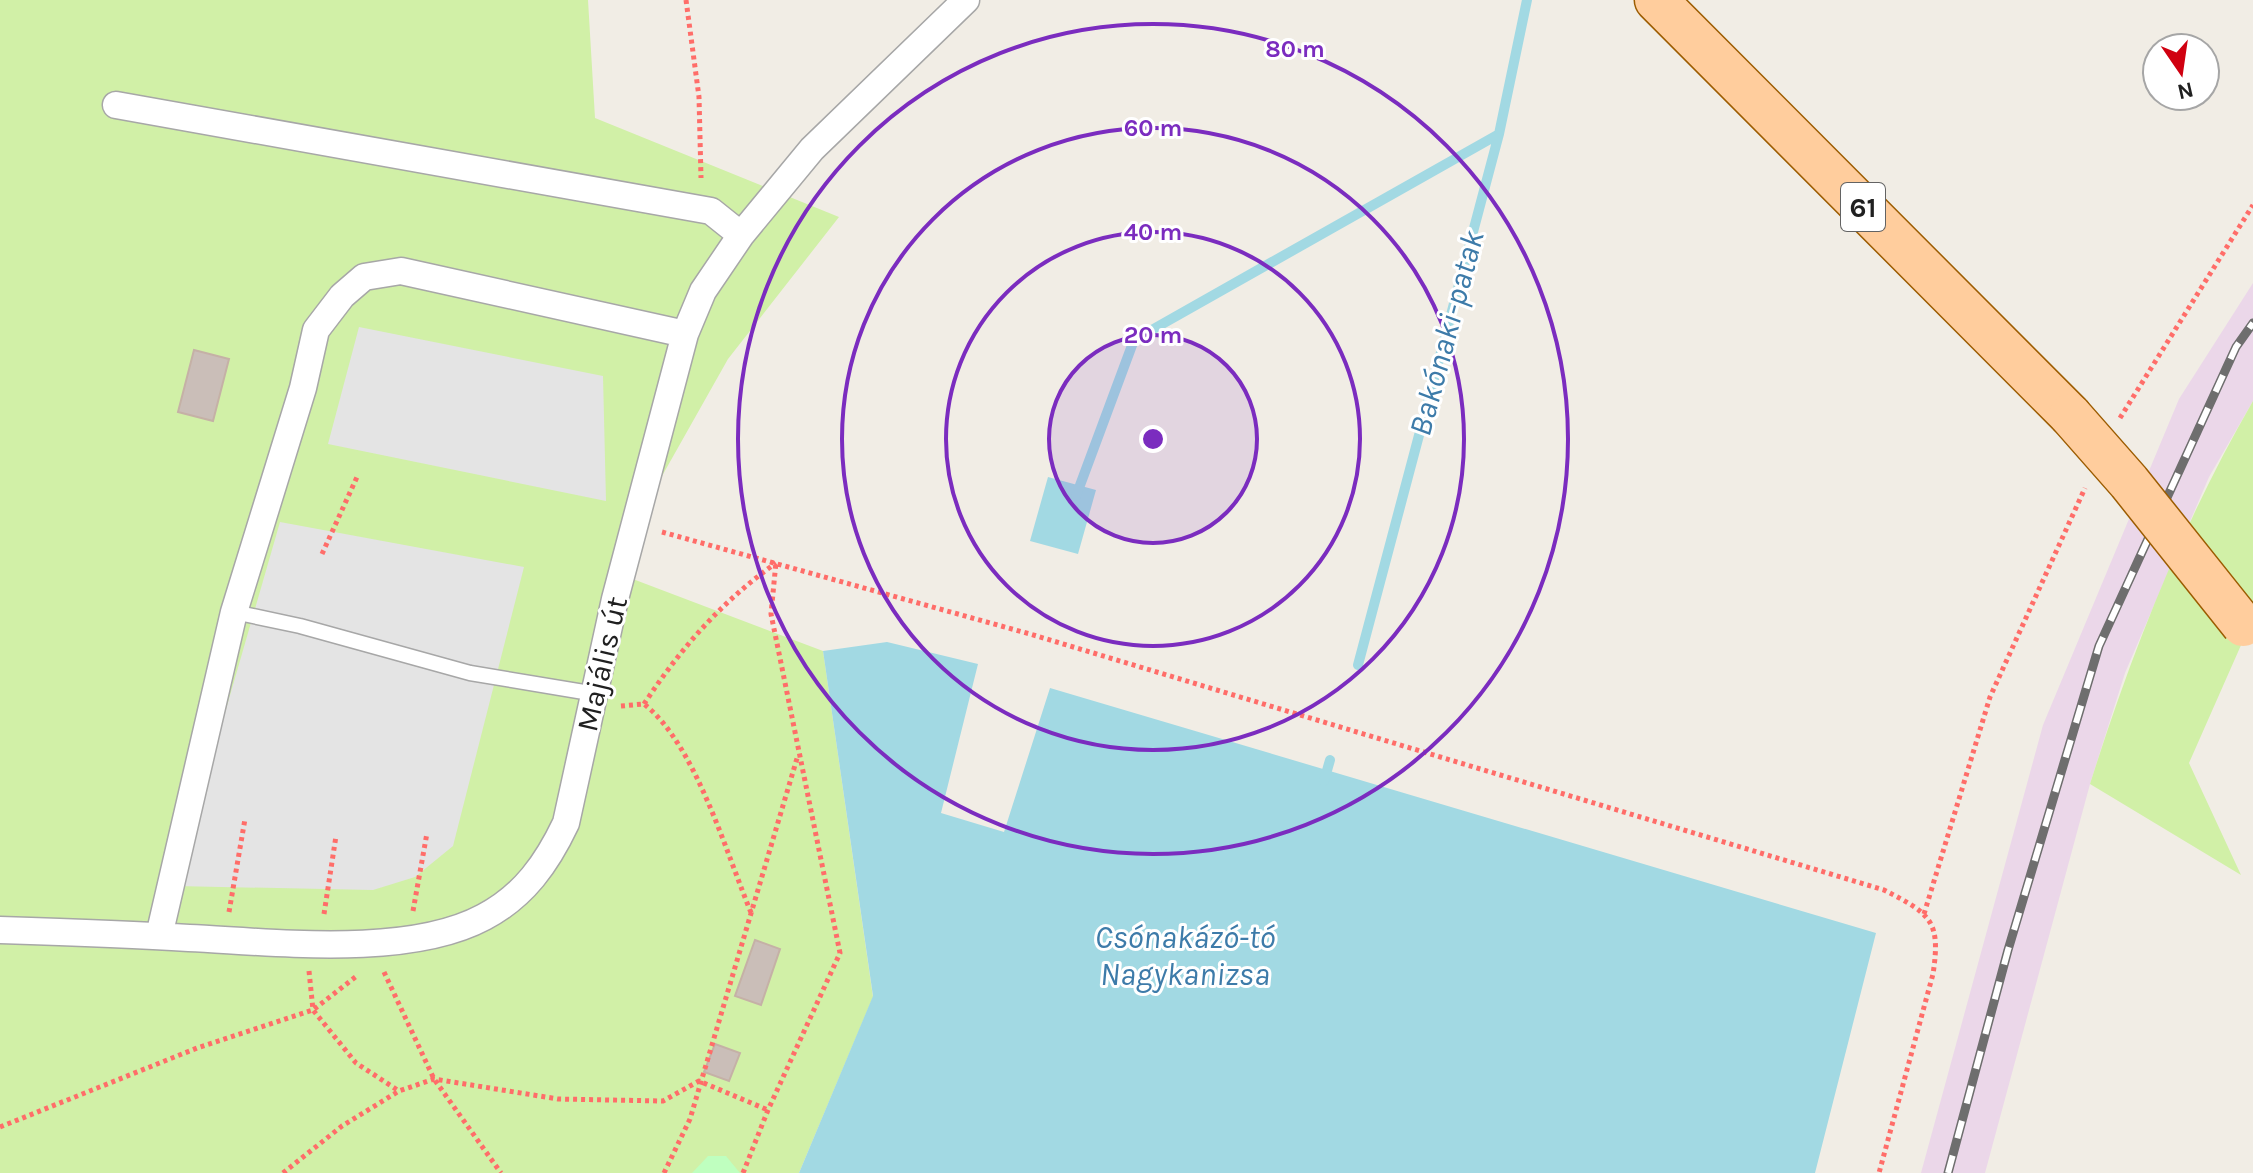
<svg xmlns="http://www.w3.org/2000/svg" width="2253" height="1173" font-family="Karla,sans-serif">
  <rect width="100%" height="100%" fill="#f1ede5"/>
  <!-- industrial -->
  <path fill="#ebd7e9" d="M2253,283v118l-44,76 -84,196 -35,111 -105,389h-64l122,-448 136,-326z"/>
  <!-- grass -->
  <path fill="#d1f0a7" d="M0,0h588l7,118 244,99 -111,142 -119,211 214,81 50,346 -74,176h-799z
    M2253,401v217l-64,145 52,112 -151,-91c42,-133 93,-262 163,-383z"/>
  <!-- park -->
  <path fill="#bfffbf" d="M708,1156h18l14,17h-48z"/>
  <!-- parking -->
  <path fill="#e4e4e4" d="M359,327l244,49 3,125 -278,-57z
    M280,522l244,45 -71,279 -38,31 -42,13 -198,-4z"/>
  <!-- water -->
  <path fill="#a2d9e3" d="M1048,477l48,13 -18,64 -48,-13z
    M887,642l91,22 -37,149 63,19 46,-144 826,245 -61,240h-1016l74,-177 -50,-345z"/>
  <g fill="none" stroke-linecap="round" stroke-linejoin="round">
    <!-- stream -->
    <path stroke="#a2d9e3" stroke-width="10" d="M1076,496l58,-156 365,-206
      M1358,665l141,-531 28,-134
      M1324,781l6,-21"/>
  </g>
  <!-- building -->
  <path fill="#cabeb8" stroke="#c5b1a6" stroke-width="2" d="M194,350l35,9 -16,62 -35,-9z
    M755,940l25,9 -19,56 -26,-9z
    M715,1044l25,9 -11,28 -25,-9z"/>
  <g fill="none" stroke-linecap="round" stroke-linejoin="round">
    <!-- lane casing -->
    <g stroke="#a7a7a7" stroke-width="17">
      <path id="lane" d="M234,612l66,14 170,47 126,21"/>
    </g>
    <!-- street casing -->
    <g stroke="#a7a7a7" stroke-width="29">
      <path id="street" d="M116,105l595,106 30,24
        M0,930c63,2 126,4 189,8 85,4 219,20 295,-21 40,-21 63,-54 82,-94l49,-224 70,-265 18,-43 38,-56 71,-86 154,-149
        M159,936l75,-324 69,-224 13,-58 26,-34 22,-19 37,-6 284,63"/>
    </g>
    <!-- primary casing -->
    <g stroke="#9c5c00" stroke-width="45">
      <path id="primary" d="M1656,0l414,415"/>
    </g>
    <!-- path -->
    <path stroke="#ff6d69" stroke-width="5" stroke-dasharray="4 4" stroke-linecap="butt" d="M686,0l13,97 2,81
      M2120,418l133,-213
      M662,532l368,102 854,256c47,24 57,31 49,84l-54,199
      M322,554l35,-77
      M644,704c37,-56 77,-102 132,-141
      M621,706l23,-2c52,41 82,149 108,211
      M413,911l14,-78
      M229,912l16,-93
      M324,914l12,-78
      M1924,914l66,-217 95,-209
      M309,971l4,39 43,53 43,28
      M384,972l50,107 67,94
      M0,1127l197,-79 116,-38 45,-35
      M283,1173l59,-47 57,-35 35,-12 124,20 105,2 36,-20 69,29
      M664,1173l26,-54 108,-364
      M743,1173l25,-63 72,-157 -69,-339 5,-52"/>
    <!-- lane -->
    <use href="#lane" stroke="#fff" stroke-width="14"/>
    <!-- street -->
    <use href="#street" stroke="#fff" stroke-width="26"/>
    <!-- primary -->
    <use href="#primary" stroke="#ffcd9d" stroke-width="42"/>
    <!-- rail casing -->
    <g stroke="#6e6e6e" stroke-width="9">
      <path id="rail" d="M1948,1173l60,-223 91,-304 137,-299 17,-24"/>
    </g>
    <!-- rail -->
    <use href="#rail" stroke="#fff" stroke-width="6" stroke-dasharray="18" stroke-linecap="butt"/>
    <!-- primary-bridge casing -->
    <g stroke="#9c5c00" stroke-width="45" stroke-linecap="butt">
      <path id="primary-bridge" d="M2070,415l59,67 114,143"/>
    </g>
    <!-- primary-bridge -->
    <use href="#primary-bridge" stroke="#ffcd9d" stroke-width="42"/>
  </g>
  <!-- distance rings -->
  <circle cx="1153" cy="439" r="104" fill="#7b2cbf" fill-opacity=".12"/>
  <g fill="none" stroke="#7b2cbf" stroke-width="4">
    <circle cx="1153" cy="439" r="104"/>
    <circle cx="1153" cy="439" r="207"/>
    <circle cx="1153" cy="439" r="311"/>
    <circle cx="1153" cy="439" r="415"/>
  </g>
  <g text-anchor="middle" stroke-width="6" stroke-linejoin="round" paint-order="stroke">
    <!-- shield labels -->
    <rect fill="#fff" stroke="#636363" stroke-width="2" x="1841" y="183" width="44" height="48" rx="6"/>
    <g font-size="28" font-weight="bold" fill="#202020">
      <text x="1863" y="217">61</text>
    </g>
    <!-- street labels -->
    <g font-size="30" fill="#202020" stroke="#fff">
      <text transform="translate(602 664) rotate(-77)" y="10">Majális út</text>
    </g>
    <!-- water labels -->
    <g font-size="32" font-style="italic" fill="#3d7ba9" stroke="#fff">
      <text transform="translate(1446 333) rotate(-75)" y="11">Bakónaki-patak</text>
      <text x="1185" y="948">Csónakázó-tó<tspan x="1185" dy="37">Nagykanizsa</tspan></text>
    </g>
  </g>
  <circle cx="1153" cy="439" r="12" fill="#7b2cbf" stroke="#fff" stroke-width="4"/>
  <g font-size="24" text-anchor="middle" font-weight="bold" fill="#7b2cbf" stroke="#fff" stroke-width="6" stroke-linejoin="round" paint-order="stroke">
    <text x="1295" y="57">80 m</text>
    <text x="1153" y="136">60 m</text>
    <text x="1153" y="240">40 m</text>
    <text x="1153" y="343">20 m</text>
  </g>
  <!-- north arrow -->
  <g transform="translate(2181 72) rotate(167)"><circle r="38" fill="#ffffff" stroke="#a6a6a6" stroke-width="2"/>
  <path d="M0-6L14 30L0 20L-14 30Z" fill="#d00010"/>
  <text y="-12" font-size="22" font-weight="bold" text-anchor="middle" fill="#202020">N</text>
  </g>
</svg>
